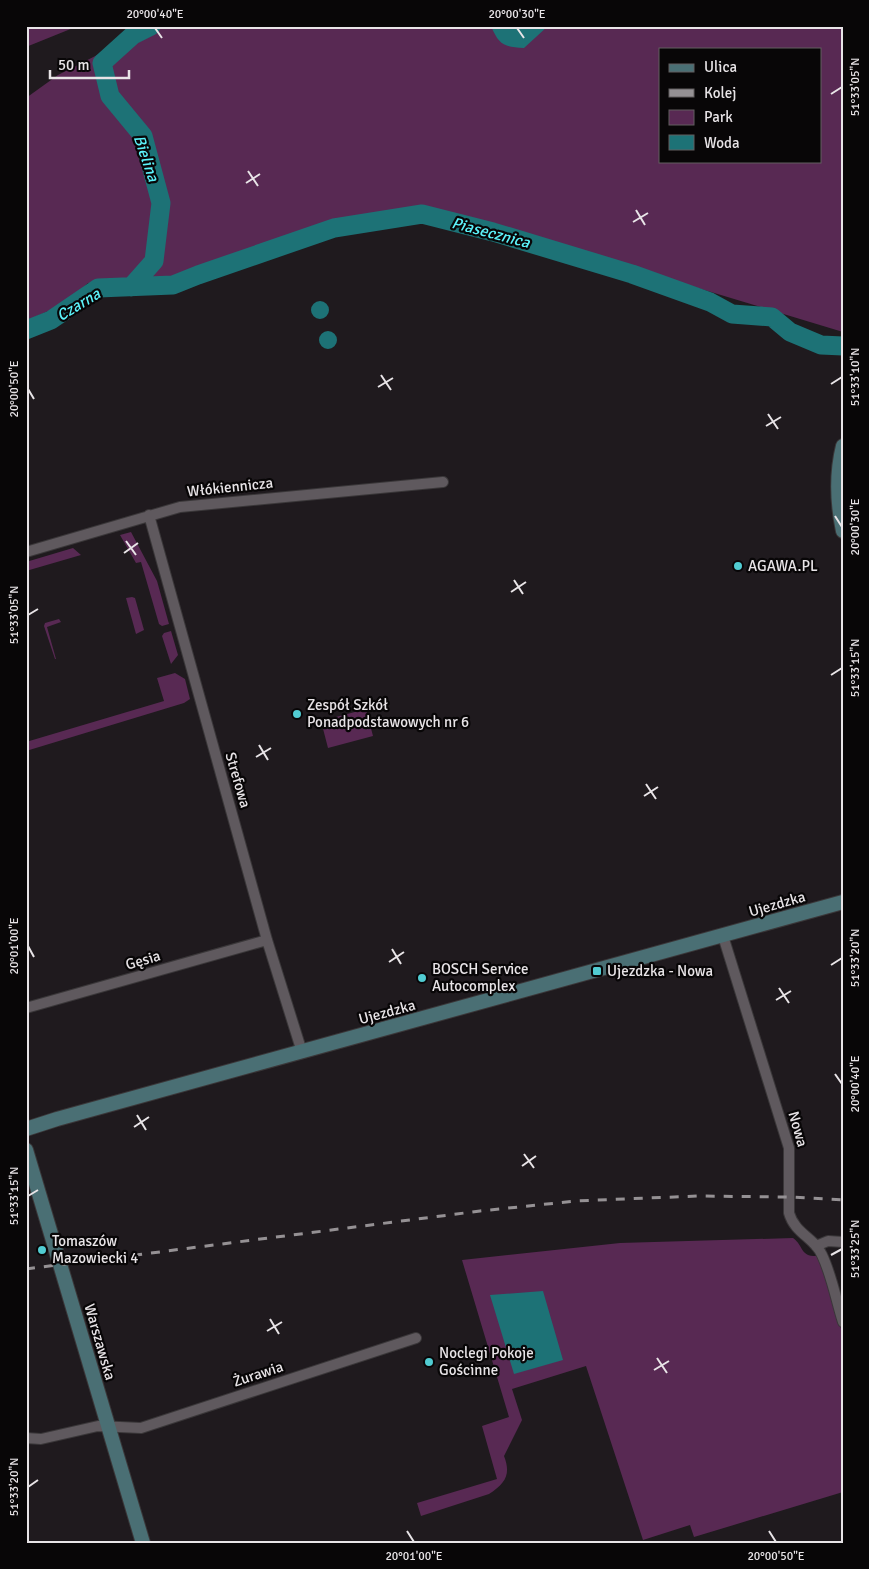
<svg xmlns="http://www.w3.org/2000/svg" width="869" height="1569" font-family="Signika,sans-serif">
  <rect width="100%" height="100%" fill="#1f1a1e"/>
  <!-- green -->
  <path fill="#582953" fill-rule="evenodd" d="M26,26h52l-52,21z
    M154,26h689v306l-334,-101 -87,-19 -88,14 -137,47 -60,8 -49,2 -22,20 -40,18v-223l32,-23zM660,49h160v112h-160z
    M131,532l26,49 12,43 -7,2 -3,-2 -18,-62 -5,1 -16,-28z
    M73,548l8,7 -55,16v-9z
    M132,597l3,1 9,32 -8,4 -10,-36z
    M59,619l2,3 -14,5 9,32h-1l-11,-33 1,-3z
    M171,631l7,24 -7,9 -9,-28 2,-3z
    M175,673l10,6 5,20 -6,4 -158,48v-9l138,-41 -7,-23z
    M366,709l7,27 -45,12 -7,-27z
    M793,1238c12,9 6,19 26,18l24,79v157l-149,45 -4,-12 -47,15 -57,-174 -74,23 10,31 -18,36c7,18 2,27 -15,38l-68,22 -4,-13 80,-24 -15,-53 27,-9 -47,-157 158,-17z"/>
  <!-- water -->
  <path fill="#1d7276" d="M491,26h57l-24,22c-20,-1 -25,-3 -33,-22z
    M311 310a9 9 0 1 1 18 0a9 9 0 1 1-18 0Z
    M319 340a9 9 0 1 1 18 0a9 9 0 1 1-18 0Z
    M543,1291l20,69 -49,14 -24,-79z"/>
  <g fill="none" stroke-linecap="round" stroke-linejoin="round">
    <!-- river -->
    <path stroke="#1d7276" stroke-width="19" d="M131,287l23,-26 7,-58 -18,-67 -33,-40 -8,-33 31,-28 18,-9
      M26,330l25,-10 47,-32 75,-3 25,-10 136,-47 88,-14 71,18 139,42 78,28 22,12 40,3 18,15 31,13 22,1"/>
    <!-- street casing -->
    <g stroke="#3a3739" stroke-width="12">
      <path id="street" d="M149,515l118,425 35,112
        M26,552l154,-45 263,-25
        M723,936l66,212v65c6,21 26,25 33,42 10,21 14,45 21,67
        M26,1008l241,-68
        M816,1246l12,-5 15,1
        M26,1438l15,1 57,-13 43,2 275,-90"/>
    </g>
    <!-- secondary casing -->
    <g stroke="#3a3739" stroke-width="16">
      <path id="secondary" d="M843,446c-7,28 -6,56 0,85
        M26,1129l31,-10 786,-217
        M26,1150l117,393"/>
    </g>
    <!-- street -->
    <use href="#street" stroke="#5f595e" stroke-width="10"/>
    <!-- secondary -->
    <use href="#secondary" stroke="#4a6f74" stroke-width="14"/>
    <!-- rail -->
    <path stroke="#959194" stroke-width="3" stroke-dasharray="9 9" stroke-linecap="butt" d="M26,1269l454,-58 96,-10 121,-5 92,1 54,3"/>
  </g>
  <!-- ticks -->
  <path fill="none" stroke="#e8e4e7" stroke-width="2" d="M155,28l7,10M517,28l7,10M831,94l11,-7M248,171l10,15M246,183l14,-9M636,210l9,15M633,222l15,-9M381,375l10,15M831,384l11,-7M378,387l15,-9M28,389l6,10M768,414l10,15M766,426l15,-9M835,516l7,11M126,541l10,14M124,553l14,-10M514,580l9,14M511,592l15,-10M28,615l10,-6M831,675l11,-7M259,745l9,15M256,757l15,-9M646,784l10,15M644,796l14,-9M28,946l6,11M392,949l9,15M389,962l15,-10M831,965l11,-7M779,988l10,15M776,1000l15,-9M835,1074l7,10M137,1115l9,15M134,1127l15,-10M524,1154l10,14M522,1166l14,-10M28,1196l10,-6M831,1255l11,-6M270,1319l9,15M267,1331l15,-9M657,1358l10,15M654,1370l15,-9M28,1487l10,-7M407,1531l7,11M769,1531l7,11"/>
  <!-- markers -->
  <g fill="#51ccd2" stroke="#080607" stroke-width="2">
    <circle cx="738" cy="566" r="5"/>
    <circle cx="297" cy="714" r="5"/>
    <rect x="592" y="966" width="10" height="10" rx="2.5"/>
    <circle cx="422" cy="978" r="5"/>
    <circle cx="42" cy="1250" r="5"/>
    <circle cx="429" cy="1362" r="5"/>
  </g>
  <g text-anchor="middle" stroke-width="4.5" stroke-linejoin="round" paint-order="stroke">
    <!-- street labels -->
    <g font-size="15" fill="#e8e4e7" stroke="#080607">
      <text transform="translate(230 487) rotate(-6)" y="5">Włókiennicza</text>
      <text transform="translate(238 780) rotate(74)" y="5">Strefowa</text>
      <text transform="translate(777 904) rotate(-16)" y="5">Ujezdzka</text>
      <text transform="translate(143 960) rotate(-16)" y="5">Gęsia</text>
      <text transform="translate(387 1012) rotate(-15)" y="5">Ujezdzka</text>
      <text transform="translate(798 1129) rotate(74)" y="5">Nowa</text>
      <text transform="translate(100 1342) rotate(74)" y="5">Warszawska</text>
      <text transform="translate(258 1374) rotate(-18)" y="5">Żurawia</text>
    </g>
    <!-- poi labels -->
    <g font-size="15" fill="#e8e4e7" stroke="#080607" text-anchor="start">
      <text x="748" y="571">AGAWA.PL</text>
      <text x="307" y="710">Zespół Szkół<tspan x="307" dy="17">Ponadpodstawowych nr 6</tspan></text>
      <text x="432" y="974">BOSCH Service<tspan x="432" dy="17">Autocomplex</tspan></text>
      <text x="607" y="976">Ujezdzka - Nowa</text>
      <text x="52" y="1246">Tomaszów<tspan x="52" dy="17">Mazowiecki 4</tspan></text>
      <text x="439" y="1358">Noclegi Pokoje<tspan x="439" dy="17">Gościnne</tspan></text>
    </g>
    <!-- water labels -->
    <g font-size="16" font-style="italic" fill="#5cf3fa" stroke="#080607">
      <text transform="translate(147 158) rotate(71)" y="6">Bielina</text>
      <text transform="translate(491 232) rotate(15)" y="6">Piasecznica</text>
      <text transform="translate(78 304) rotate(-31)" y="6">Czarna</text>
    </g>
  </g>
  <!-- border -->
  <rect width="869" height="1569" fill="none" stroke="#080607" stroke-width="55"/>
  <!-- legend -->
  <rect x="659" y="48" width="162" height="115" fill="#080607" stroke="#625f61"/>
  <rect x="669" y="64" width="25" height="8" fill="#4a6f74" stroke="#625f61"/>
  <text x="704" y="72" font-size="15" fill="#e8e4e7">Ulica</text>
  <rect x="669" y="89" width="25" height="8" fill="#959194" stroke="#625f61"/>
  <text x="704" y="98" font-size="15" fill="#e8e4e7">Kolej</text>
  <rect x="669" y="110" width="25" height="15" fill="#582953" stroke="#625f61"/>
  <text x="704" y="122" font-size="15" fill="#e8e4e7">Park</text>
  <rect x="669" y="135" width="25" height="15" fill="#1d7276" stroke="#625f61"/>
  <text x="704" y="148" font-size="15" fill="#e8e4e7">Woda</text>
  <!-- scale -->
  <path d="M50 70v8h79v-8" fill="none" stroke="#e8e4e7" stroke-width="2.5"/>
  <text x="58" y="70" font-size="15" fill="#e8e4e7" stroke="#080607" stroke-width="4" paint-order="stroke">50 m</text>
  <rect x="28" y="28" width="814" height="1514" fill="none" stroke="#e8e4e7" stroke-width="2"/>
  <g font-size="12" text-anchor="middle" fill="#e8e4e7">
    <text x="155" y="18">20°00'40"E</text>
    <text x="517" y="18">20°00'30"E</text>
    <text transform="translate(855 87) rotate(-90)" y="4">51°33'05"N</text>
    <text transform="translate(855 377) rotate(-90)" y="4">51°33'10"N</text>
    <text transform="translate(14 389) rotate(-90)" y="4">20°00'50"E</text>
    <text transform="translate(855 527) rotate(-90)" y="4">20°00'30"E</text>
    <text transform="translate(14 615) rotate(-90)" y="4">51°33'05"N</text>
    <text transform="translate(855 668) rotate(-90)" y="4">51°33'15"N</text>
    <text transform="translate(14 946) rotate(-90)" y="4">20°01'00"E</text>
    <text transform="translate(855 958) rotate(-90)" y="4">51°33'20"N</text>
    <text transform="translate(855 1084) rotate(-90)" y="4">20°00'40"E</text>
    <text transform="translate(14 1196) rotate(-90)" y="4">51°33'15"N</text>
    <text transform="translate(855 1249) rotate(-90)" y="4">51°33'25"N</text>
    <text transform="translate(14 1487) rotate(-90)" y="4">51°33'20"N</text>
    <text x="414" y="1560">20°01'00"E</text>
    <text x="776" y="1560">20°00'50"E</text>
  </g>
</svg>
